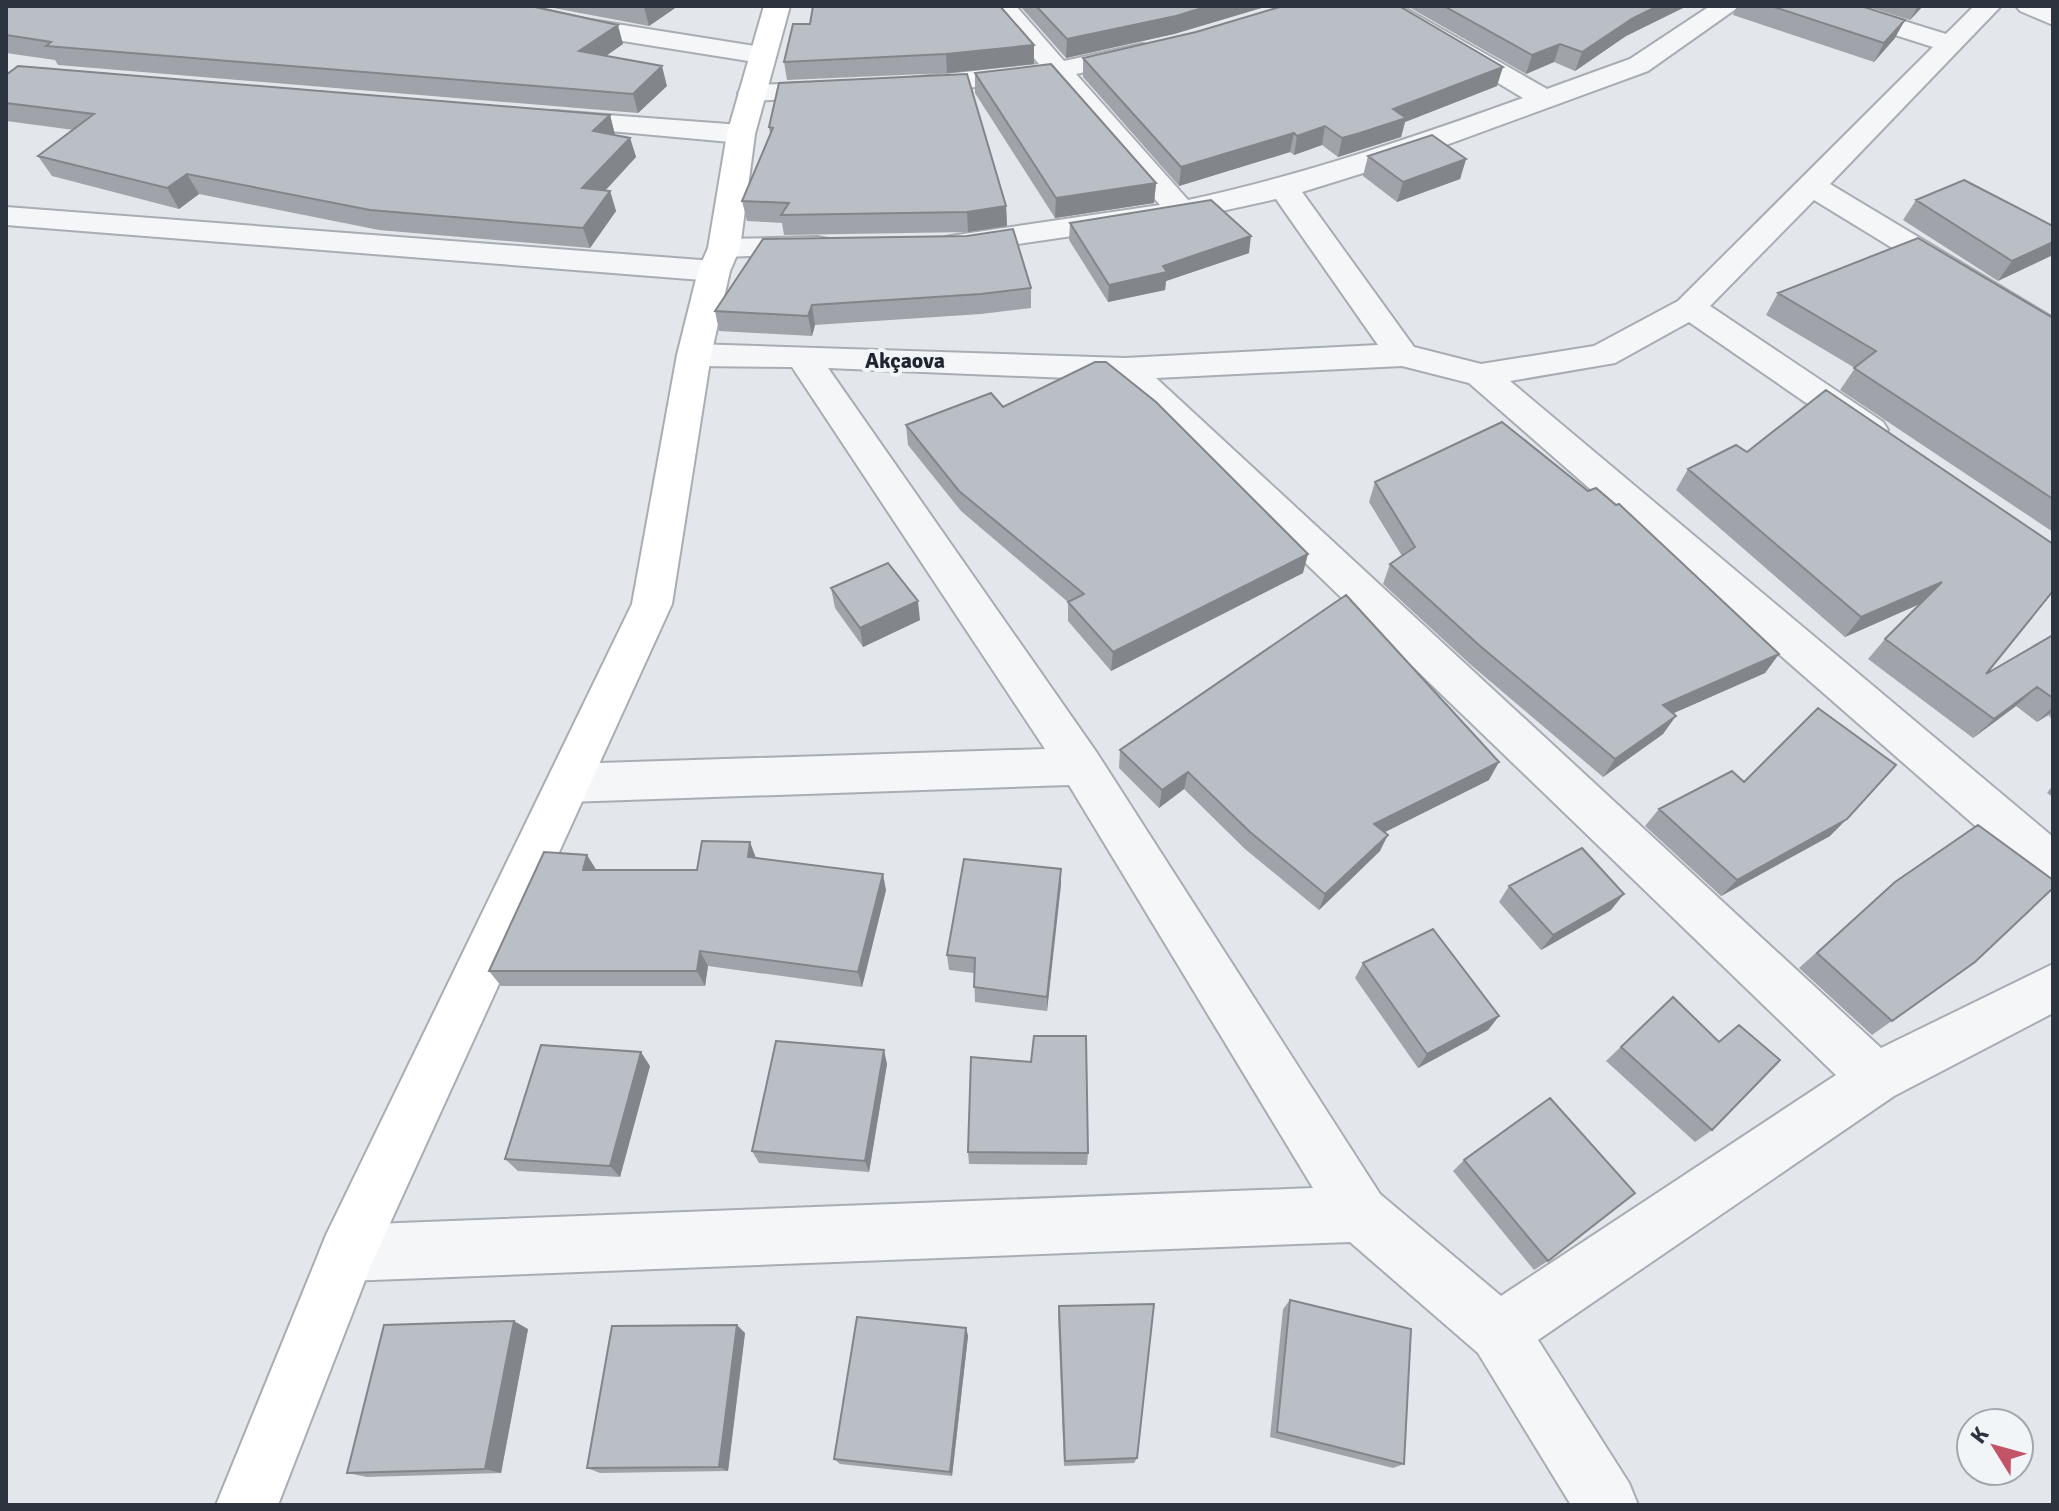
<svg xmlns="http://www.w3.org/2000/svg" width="2059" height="1511" font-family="Signika,sans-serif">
  <rect width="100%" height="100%" fill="#e3e6ea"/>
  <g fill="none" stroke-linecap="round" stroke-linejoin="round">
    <!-- street casing -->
    <g stroke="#a8adb4" stroke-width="4">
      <path id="street" d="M481,6h46l58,13 176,28 9,2 4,6 -4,6 -9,2 -176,-28 -100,-24z
        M989,6h27l48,55 78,-17 9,2 4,6 -4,6 -75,16 112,126c115,-25 224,-62 335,-102l-153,-92h31l146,83 83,-30 80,-53h30l-92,65 -243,89 -103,32 112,155 67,17 113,-18 84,-45 255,-254 -114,-36 -4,-5h40l91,28 28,-28h27l-171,178 223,134v24l-12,-3 -227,-139 -104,106 173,116 5,8 -5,8 -13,4 -13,-4 -168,-116 -74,41 -105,18 543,456v48l-17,-6 -567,-496 -67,-17 -246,12 725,670 172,-84v49l-159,83 -356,244 91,143 9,22h-67l-93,-152 -128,-111 -1003,39 -20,-8 -8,-20 8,-20 20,-8 966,-37 -244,-403 -501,17 -16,-6 -6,-13 6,-13 16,-6 477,-15 -253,-382 -98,-1 -12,-3 -5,-8 5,-8 12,-3 431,14 253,-13 -102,-146 -95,21 -224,33 -11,-2 -5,-7 5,-7 11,-2 203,-30 -109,-126 -141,15 -10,-2 -4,-6 4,-6 10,-2 129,-14zM828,368l288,12 720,695 -335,221 -121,-102 -283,-441z
        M2016,6l37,1v18l-33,-14z
        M837,82l10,2 4,6 -4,6 -95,5 -10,-2 -4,-6 4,-6 10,-2z
        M554,111l187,14 10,3 4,6 -4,6 -10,3 -197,-18 -4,-6 4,-6z
        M6,207l708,54 11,3 5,7 -5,7 -11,3 -708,-56z
        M817,237l11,2 5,7 -5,7 -104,4 -11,-2 -5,-7 5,-7 11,-2z"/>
    </g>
    <!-- secondary casing -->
    <g stroke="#a8adb4" stroke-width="4">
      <path id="secondary" d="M764,6h26l-35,128 -15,114 -10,23 -19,84 -39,249 -301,661 -93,240h-62l111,-272 305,-629 45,-249 21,-84 10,-23 19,-114z"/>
    </g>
    <!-- street -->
    <use href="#street" fill="#f5f6f8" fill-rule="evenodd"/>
    <!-- secondary -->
    <use href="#secondary" fill="#fff" fill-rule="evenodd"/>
  </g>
  <!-- wall -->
  <path fill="#a0a4aa" d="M6,6l617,38 -17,12 61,30 -29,27 -580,-48 -3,-5 -49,-7z
    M543,6h135l-29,20z
    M1020,6h248l-94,28 -108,24z
    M1407,6h280l-61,30 -51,35 -21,-9 -28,12z
    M1737,6h124l34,32 -21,24 -141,-47z
    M1865,6h58l-13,14z
    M810,24l224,40 -87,9 -160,7 -3,-18z
    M1196,32l301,54 -92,36 -4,15 -63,20 -16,-12 -28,10 -4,-3 -111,34 -96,-109v-19z
    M975,73l181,110 -2,20 -99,15 -80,-125z
    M6,75l604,40 5,20 15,3 6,19 -31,34h5l6,20 -26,37 -211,-18 -180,-36 -20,15 -127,-33 -14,-20 36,-26 -68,-9z
    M779,83l227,123 1,20 -39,6 -184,3 -2,-12 -35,-2 -5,-20 28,-67 -1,-7z
    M1368,156l98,3 -6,20 -63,23 -34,-26z
    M1916,200l137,26 -55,55 -95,-61z
    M1070,223l179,30 -83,28 -1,9 -57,12 -39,-62z
    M1031,288v20l-50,6 -166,11 -3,11 -93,-5 -4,-20z
    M1778,293l275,25v214l-213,-142 15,-22 -89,-53z
    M1003,407l300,166 -192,98 -43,-50v-19l-107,-91 -53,-66 -2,-20z
    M1747,452l306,92 -67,130 67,-39v88l-4,-8 -12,7 -21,-16 -43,32 -105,-79 17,-20 35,-35 -75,33 -169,-147 12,-21z
    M1375,482l404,172 -14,19 -91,40 -11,21 -60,43 -132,-112 -88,-81 7,-20 12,-8 -33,-54z
    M831,588l89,32 -57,27 -28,-39z
    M1120,750l369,30 -104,52 -5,19 -61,59 -74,-61 -61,-60 -25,19 -40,-40z
    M1744,782l86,54 -109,60 -76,-70 14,-17z
    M2053,785v12l-6,-4z
    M756,858l130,32 -24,97 -154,-21 -3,20h-204l-12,-15 107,-101h101z
    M1061,869l-14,142 -72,-9 -1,-29 -25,-3 -2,-15z
    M1895,882l80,80 -103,73 -73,-67z
    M1509,886l102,24 -70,40 -42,-48z
    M1363,963l136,53 -11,14 -70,38 -63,-90z
    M1673,997l46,45 20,-17 -27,105 -17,12 -89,-81z
    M1031,1062l57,91 -1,12 -118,-1 -1,-12z
    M887,1064l-18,108 -110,-9 -7,-12z
    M650,1066l-30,111 -102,-6 -13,-12z
    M1464,1160l84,101 -14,9 -81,-99z
    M1290,1300l114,164 -11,4 -123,-31 13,-128z
    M1059,1306l78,152 -3,5 -70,3 -6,-151z
    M966,1328l2,8 -16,140 -112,-12 -6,-5z
    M528,1329l-27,144 -134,4 -20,-4z
    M745,1333l-17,138 -128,2 -13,-5z"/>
  <!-- shaded-wall -->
  <path fill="#82868b" d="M646,6h32l-29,20 -5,-19z
    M1209,6h59l-94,28 -108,24 1,-19z
    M1658,6h29l-61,30 -51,35 7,-19 51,-34z
    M1918,6h5l-13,14z
    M1905,20l-10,18 -21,24 10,-19z
    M618,25l5,19 -38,26 -6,-19z
    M1560,44l-6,18 -28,12 6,-19z
    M1034,45v19l-87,9 -1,-19z
    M662,66l5,20 -29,27 -5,-19z
    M1503,67l-6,19 -92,36 -4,15 -63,20 4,-19 51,-29z
    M610,115l5,20 -22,-4z
    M1325,126l-3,19 -28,10 3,-19z
    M1294,133l-4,19 -111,34 2,-19z
    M630,138l6,19 -47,51 -7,-20z
    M1466,159l-6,20 -63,23 6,-20z
    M187,174l12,20 -20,15 -12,-21z
    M1156,183l-2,20 -99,15 1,-20z
    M610,191l6,20 -26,37 -7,-20z
    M1006,206l1,20 -39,6 -1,-20z
    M1251,236l-2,17 -83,28 -1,9 -57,12 1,-17z
    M2053,242v13l-55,26 14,-20z
    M812,305l3,20 -3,11 -4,-20z
    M1308,554l-5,19 -192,98 2,-19z
    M1942,582l-18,20 -79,35 16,-20z
    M918,601l2,19 -57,27 -3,-19z
    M1779,654l-14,19 -114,50 12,-18z
    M2037,687l-21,19 -43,32 21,-19z
    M2053,707v4l-16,11z
    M1676,716l-13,18 -60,43 12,-18z
    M1499,762l-10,18 -122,61 7,-17z
    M1188,772l-4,17 -25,19 3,-18z
    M1847,819l-17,17 -109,60 16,-16z
    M1388,835l-8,16 -61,59 6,-16z
    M750,842l6,16 -8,-1z
    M587,855l10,16 -14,-1z
    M1061,869v16l-14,126v-14z
    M883,874l3,16 -24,97 -4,-15z
    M1624,894l-13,16 -70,40 12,-15z
    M700,951l8,15 -3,20 -8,-15z
    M1499,1016l-11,14 -70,38 9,-14z
    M884,1050l3,14 -18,108 -4,-11z
    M641,1052l9,14 -30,111 -10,-11z
    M514,1321l14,8 -27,144 -16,-4z
    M737,1325l8,8 -17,138 -9,-4z
    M966,1328l2,8 -16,140 -2,-4z"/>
  <!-- building -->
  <path fill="#babfc6" stroke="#82868b" stroke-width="2" d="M6,6h524l88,19 -39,26 83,15 -29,28 -587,-48 5,-4 -45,-7z
    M813,6h187l34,39 -88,9 -162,8 9,-38h17z
    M1036,6h173l-33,10 -109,23z
    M1283,6h116l104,61 -110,42 13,9 -46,15 -18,5 -17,-12 -28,10 -3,-3 -113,34 -98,-109 113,-26z
    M1444,6h214l-25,12 -51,34 -22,-8 -28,11z
    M1771,6h90l44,14 -21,23z
    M1051,64l105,119 -100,15 -81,-125z
    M18,66l592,49 -17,16 37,7 -48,50 28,3 -27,37 -213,-18 -183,-36 -20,14 -129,-32 56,-42 -88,-11v-28z
    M967,74l39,132 -39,6 -186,3 8,-12 -47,-2 31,-73 -4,-1 10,-44z
    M1432,135l34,24 -63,23 -35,-26z
    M1964,180l89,46v16l-41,19 -96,-61z
    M1211,200l40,36 -88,30 4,6 -58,13 -39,-62z
    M1013,229l18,59 -50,6 -169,11 -4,11 -93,-5 48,-72 204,-3z
    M1918,238l135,80v181l-199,-131 22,-17 -98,-58z
    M1095,362h11l50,40 152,152 -195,98 -45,-50 16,-8 -125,-103 -53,-66 85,-32 12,14z
    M1826,390l227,154v47l-67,83 67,-39v63l-16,-11 -43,32 -109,-80 57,-57 -81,35 -173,-148 48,-24 11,7z
    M1502,422l86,69 8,-3 20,17 3,-1 160,150 -116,51 13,11 -61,43 -135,-113 -90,-82 25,-17 -40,-65z
    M888,563l30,38 -58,27 -29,-40z
    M1346,595l153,167 -125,62 14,11 -63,59 -75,-62 -62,-60 -26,18 -42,-40z
    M1818,708l78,57 -49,54 -110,61 -78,-71 73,-38 12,11z
    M1978,825l75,55v8l-78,74 -83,59 -75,-68 78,-71z
    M702,841l48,1 -2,15 135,17 -25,98 -158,-21 -3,20h-208l55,-119 43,3 -4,15h114z
    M1582,848l42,46 -71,41 -44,-49z
    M964,859l97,10 -14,128 -73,-10 1,-29 -28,-3z
    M1433,929l66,87 -72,38 -64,-91z
    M1673,997l46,45 20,-17 41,35 -68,70 -91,-83z
    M1034,1036h52l2,117 -120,-1 3,-95 60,5z
    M776,1041l108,9 -19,111 -113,-10z
    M541,1045l100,7 -31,114 -105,-7z
    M1550,1098l85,95 -87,68 -84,-101z
    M1290,1300l121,29 -7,135 -127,-32z
    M1154,1304l-17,154 -72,3 -6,-155z
    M857,1317l109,11 -16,144 -116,-13z
    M514,1321l-29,148 -138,4 37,-148z
    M737,1325l-18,142 -132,1 25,-142z"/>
  <g text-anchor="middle" stroke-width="8" stroke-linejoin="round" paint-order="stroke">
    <!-- far-quarter labels -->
    <g font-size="22" font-weight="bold" fill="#1e2531" stroke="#f2f5f7">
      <text x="905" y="368">Akçaova</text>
    </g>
  </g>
  <!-- border -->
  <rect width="2059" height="1511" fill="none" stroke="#2c3440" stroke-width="16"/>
  <!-- north arrow -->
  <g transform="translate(1995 1447) rotate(307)"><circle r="38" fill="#f2f5f7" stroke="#a3a8ae" stroke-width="2"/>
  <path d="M0-6L14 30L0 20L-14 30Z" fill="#c35468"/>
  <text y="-12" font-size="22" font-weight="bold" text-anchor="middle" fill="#2c3440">K</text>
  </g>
</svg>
